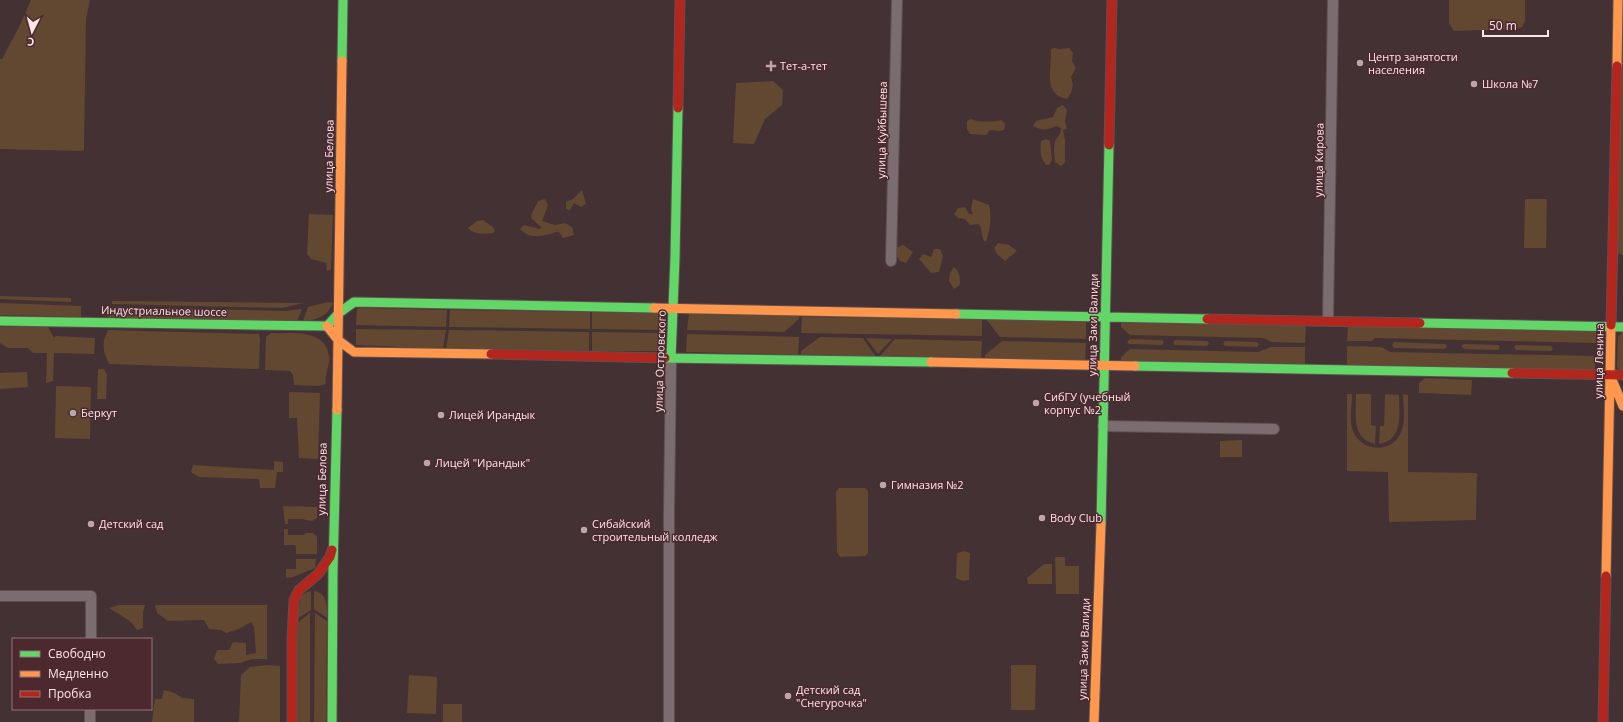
<svg xmlns="http://www.w3.org/2000/svg" width="1623" height="722" font-family="'Open Sans',sans-serif">
  <rect width="100%" height="100%" fill="#433134"/>
  <!-- green -->
  <path fill="#624830" d="M31,0h59l-4,19 -2,131 -2,1 -82,-2v-90h2l18,-34z
    M1449,0h76v21l-3,6 -8,2 -60,2 -5,-8z
    M1623,0v255l-6,-2z
    M1054,48l6,1 9,-1 4,5 -1,8 4,7 -5,9 2,8 -2,8 -4,6c-25,-5 -15,-29 -16,-50z
    M773,81l10,9 -1,15 -17,14 -11,25 -21,-1 3,-60z
    M1063,105l4,5 -2,11 2,8 -4,1 2,10v23l-4,3 -6,-4c-1,-11 -3,-20 5,-28l1,-6 -5,-2c-9,4 -14,5 -23,0l3,-5 17,-4 4,-9z
    M971,119c9,4 22,3 31,1l3,4 -1,6 -5,1 -9,-1 -4,5 -16,-1 -3,-5v-8z
    M1046,139l4,2 2,19 -3,5h-3c-6,-8 -6,-14 -5,-24z
    M582,190l4,14 -5,3 -7,-4 -4,7 -4,-1v-7l7,-3z
    M545,199l3,6 -6,16 13,4 10,-2 7,4 2,8 -11,3c-2,-3 -4,-7 -7,-6 -2,0 -4,2 -6,2 -11,3 -22,4 -30,-5l4,-4 16,4 1,-2 -10,-9 1,-5 6,-12z
    M973,199l16,6c3,11 1,26 -3,37l-2,-1c-3,-6 -2,-12 -5,-17l-9,1 -5,-6 -7,-1 -4,-4 4,-6 7,-1 4,7h4l-2,-5z
    M1525,199h22l-1,49h-22z
    M309,214l24,1 -2,55 -4,1 -1,-8 -15,-4 -4,-5z
    M483,220l10,7 2,4 -2,2c-9,1 -19,2 -25,-5l9,-7z
    M998,243l11,2 8,6 -12,10 -8,-7 -3,-6z
    M903,245l10,7 -7,11 -6,-2 -4,-6v-7z
    M934,249h6l3,7 -4,16 -8,1 -12,-14 4,-5 8,3z
    M954,267c6,5 6,10 6,18l-6,4 -5,-8 1,-8z
    M0,296l71,2v4l-71,-3z
    M112,301h8l183,2 -21,5 -170,-4z
    M328,302l5,1c-6,14 -16,17 -30,18l5,-14z
    M0,303l81,3v11l-81,-2z
    M109,307l177,4 16,-2 -5,12 -189,-3z
    M362,308l85,2 -1,17 -90,-2 1,-16z
    M450,310l140,2v17l-141,-2z
    M592,312l71,1v17l-71,-1z
    M689,314l110,2v3l-15,13 -97,-2z
    M802,317l180,2v17l-181,-3z
    M986,319l100,3v17l-86,-2z
    M1121,322l185,4 -1,17 -33,-1 -9,-4 -133,-3 -9,-8z
    M1348,326l248,5v12l-221,-5 -3,3h-25z
    M0,327h48l6,11 2,-2 39,2 -1,16 -40,-1 -1,28 -7,2 1,-30h-14l-5,-5h-20l-8,-5z
    M356,329l90,1 -3,19 -87,-4z
    M108,330l151,4 1,5 -1,30 -150,-5c-6,-13 -8,-20 -1,-34z
    M449,330l140,2v19l-143,-2z
    M592,332l70,1v18h-70z
    M1622,332h1v39l-5,-2 -1,-3 1,-29z
    M271,333c20,1 54,-5 58,23 2,9 -5,18 -3,28l-8,2 -24,-1 -1,-10 -3,-4 -25,-1 1,-33z
    M687,334l112,3 -1,18 -112,-3z
    M820,337l43,1 13,19 -75,-2v-4z
    M866,338l26,1 -14,15z
    M895,339l87,2 -1,18 -102,-2z
    M1130,339l32,1 2,2 -2,3 -33,-1 -2,-2z
    M1175,340l32,1 2,2 -2,3 -32,-1 -2,-2z
    M1002,341l84,2 -1,18 -100,-2v-4z
    M1225,341l32,1 2,2 -2,3 -32,-1 -2,-2z
    M1394,342l51,2 2,2 -2,3 -51,-1 -2,-3z
    M1464,344l34,1 2,2 -2,3 -34,-1 -3,-3z
    M1516,345l35,1 2,3 -2,2 -35,-1 -2,-3z
    M1347,346l34,1 9,5 205,4v14l-248,-5z
    M1271,347h34v18l-184,-3v-5l9,-8 128,3z
    M98,369h6l3,6 -1,24h-9z
    M27,372l1,15 -28,2v-16z
    M1425,378l47,2 -1,15 -52,-2v-10z
    M56,386l35,1 -1,52 -35,-1z
    M289,392l31,1 -2,66 -19,-1 -2,-40h-8z
    M1347,394h5c0,12 -3,27 1,37 9,22 40,22 48,1 5,-11 2,-26 2,-38l5,1v77l69,1 -1,47 -87,2 -1,-50 -41,-1z
    M1356,394h15v31l5,1 -1,18c-24,-5 -19,-31 -19,-50z
    M1385,394l14,1c0,18 5,45 -20,49l1,-18h4z
    M1242,440v17h-22v-16z
    M274,461l9,1v10h-6l-2,16h-15l-1,-9 -60,-2 -8,-5 2,-7 81,5z
    M839,488h26l3,3v62l-3,3 -25,1 -3,-5 -1,-60z
    M283,506l34,1v11l-5,3 -7,-1 -1,-1h-16v5h-3z
    M284,529h4v6h16l1,-2h8l4,4v17h-21v-7l-1,-2h-11z
    M964,551l6,2 -1,27 -6,1 -7,-3 1,-25z
    M1055,557h10v9h14v28h-23z
    M296,559h20l-1,9 -22,9 -7,1v-9h10z
    M1044,564h8v20h-24l-1,-6z
    M311,591v19l-14,9 4,-23 6,-4z
    M314,591c14,2 13,16 13,27l-13,-9z
    M119,605h26l-2,8v15l-6,2c-6,-11 -18,-15 -28,-22z
    M155,605h112v54h-15l-12,4 -22,1 -4,-5 3,-9h12l4,-8 13,1v12l10,-2 -2,-26 -3,-5 -12,7 -13,4 -5,-3 -12,-1 -5,-9 -36,1 -11,-8z
    M310,613v109h-13v-99z
    M315,613l12,8 -1,101h-12z
    M267,665l13,1v56h-41l2,-47 9,-8z
    M1011,665h25l-1,45h-24z
    M409,675l28,2 -1,37 -29,-1z
    M164,690l11,3 7,5 12,1v23h-42l3,-23h7z
    M462,704v18h-19v-18z"/>
  <g fill="none" stroke-linecap="round" stroke-linejoin="round">
    <!-- street casing -->
    <g stroke="#5f4f51" stroke-width="12">
      <path id="street" d="M891,261l6,-261
        M1328,320l5,-320
        M1103,426l171,3
        M0,596h91v43
        M90,722v-13
        M669,722v-210l2,-154"/>
    </g>
    <!-- fast casing -->
    <g stroke="#5f4f51" stroke-width="11">
      <path id="fast" d="M342,61l1,-61
        M956,314l251,5
        M0,321l327,5
        M1420,323l203,4
        M327,326l12,-13 15,-11 300,6
        M665,358l266,4
        M671,358l4,-100 3,-150
        M1135,366l377,7
        M1101,524l8,-379
        M332,722l1,-151 4,-161"/>
    </g>
    <!-- slow casing -->
    <g stroke="#5f4f51" stroke-width="11">
      <path id="slow" d="M1617,66l1,-66
        M654,308l302,6
        M327,326l11,14 16,12 137,2
        M931,362l204,4
        M1613,382l10,24
        M337,410l5,-349
        M1606,576l5,-251
        M1094,722l7,-198"/>
    </g>
    <!-- jam casing -->
    <g stroke="#5f4f51" stroke-width="11">
      <path id="jam" d="M678,108l2,-108
        M1109,145l3,-145
        M1207,319l213,4
        M1611,325l6,-259
        M491,354l174,4
        M1512,373l111,2
        M292,722v-83l2,-39 5,-10 19,-16 12,-17 2,-7
        M1603,722l3,-146"/>
    </g>
    <!-- street -->
    <use href="#street" stroke="#7b6d6f" stroke-width="10"/>
    <!-- fast -->
    <use href="#fast" stroke="#63d668" stroke-width="9"/>
    <!-- slow -->
    <use href="#slow" stroke="#ff974d" stroke-width="9"/>
    <!-- jam -->
    <use href="#jam" stroke="#b3261e" stroke-width="9"/>
  </g>
  <!-- markers -->
  <g fill="#bba6a9" stroke="#4b292f" stroke-width="1.5">
    <circle cx="1360" cy="63" r="4"/>
    <path d="M769 60h4v4h4v4h-4v4h-4v-4h-4v-4h4z"/>
    <circle cx="1474" cy="84" r="4"/>
    <circle cx="1036" cy="403" r="4"/>
    <circle cx="73" cy="413" r="4"/>
    <circle cx="441" cy="415" r="4"/>
    <circle cx="427" cy="463" r="4"/>
    <circle cx="883" cy="485" r="4"/>
    <circle cx="1042" cy="518" r="4"/>
    <circle cx="91" cy="524" r="4"/>
    <circle cx="584" cy="530" r="4"/>
    <circle cx="788" cy="696" r="4"/>
  </g>
  <g text-anchor="middle" stroke-width="3" stroke-linejoin="round" paint-order="stroke">
    <!-- poi labels -->
    <g font-size="11" fill="#fce5e8" stroke="#4b292f" text-anchor="start">
      <text x="1368" y="61">Центр занятости<tspan x="1368" dy="13">населения</tspan></text>
      <text x="780" y="70">Тет-а-тет</text>
      <text x="1482" y="88">Школа №7</text>
      <text x="1044" y="401">СибГУ (учебный<tspan x="1044" dy="13">корпус №2</tspan></text>
      <text x="81" y="417">Беркут</text>
      <text x="449" y="419">Лицей Ирандык</text>
      <text x="435" y="467">Лицей "Ирандык"</text>
      <text x="891" y="489">Гимназия №2</text>
      <text x="1050" y="522">Body Club</text>
      <text x="99" y="528">Детский сад</text>
      <text x="592" y="528">Сибайский<tspan x="592" dy="13">строительный колледж</tspan></text>
      <text x="796" y="694">Детский сад<tspan x="796" dy="13">"Снегурочка"</tspan></text>
    </g>
    <!-- street labels -->
    <g font-size="11" fill="#fce5e8" stroke="#4b292f">
      <text transform="translate(882 130) rotate(-89)" y="4">улица Куйбышева</text>
      <text transform="translate(329 156) rotate(-89)" y="4">улица Белова</text>
      <text transform="translate(1319 160) rotate(-89)" y="4">улица Кирова</text>
      <text transform="translate(164 311) rotate(1)" y="4">Индустриальное шоссе</text>
      <text transform="translate(1093 325) rotate(-89)" y="4">улица Заки Валиди</text>
      <text transform="translate(660 361) rotate(-88)" y="4">улица Островского</text>
      <text transform="translate(1599 361) rotate(-89)" y="4">улица Ленина</text>
      <text transform="translate(322 479) rotate(-89)" y="4">улица Белова</text>
      <text transform="translate(1084 649) rotate(-88)" y="4">улица Заки Валиди</text>
    </g>
  </g>
  <!-- legend -->
  <rect x="12" y="638" width="140" height="72" fill="#4b292f" stroke="#927479"/>
  <rect x="20" y="651" width="20" height="6" fill="#63d668" stroke="#927479"/>
  <text x="48" y="658" font-size="12" fill="#fce5e8">Свободно</text>
  <rect x="20" y="671" width="20" height="6" fill="#ff974d" stroke="#927479"/>
  <text x="48" y="678" font-size="12" fill="#fce5e8">Медленно</text>
  <rect x="20" y="691" width="20" height="6" fill="#b3261e" stroke="#927479"/>
  <text x="48" y="698" font-size="12" fill="#fce5e8">Пробка</text>
  <!-- north arrow -->
  <g transform="translate(32 32) rotate(186)" stroke="#4b292f" stroke-width="3" paint-order="stroke">
  <path d="M0-3L7 15L0 10L-7 15Z" fill="#fce5e8"/>
  <text y="-6" font-size="11" font-weight="bold" text-anchor="middle" fill="#fce5e8">С</text>
  </g>
  <!-- scale -->
  <path d="M1483 30v6h65v-6" fill="none" stroke="#fce5e8" stroke-width="2"/>
  <text x="1489" y="30" font-size="12" fill="#fce5e8" stroke="#4b292f" stroke-width="3" paint-order="stroke">50 m</text>
</svg>
